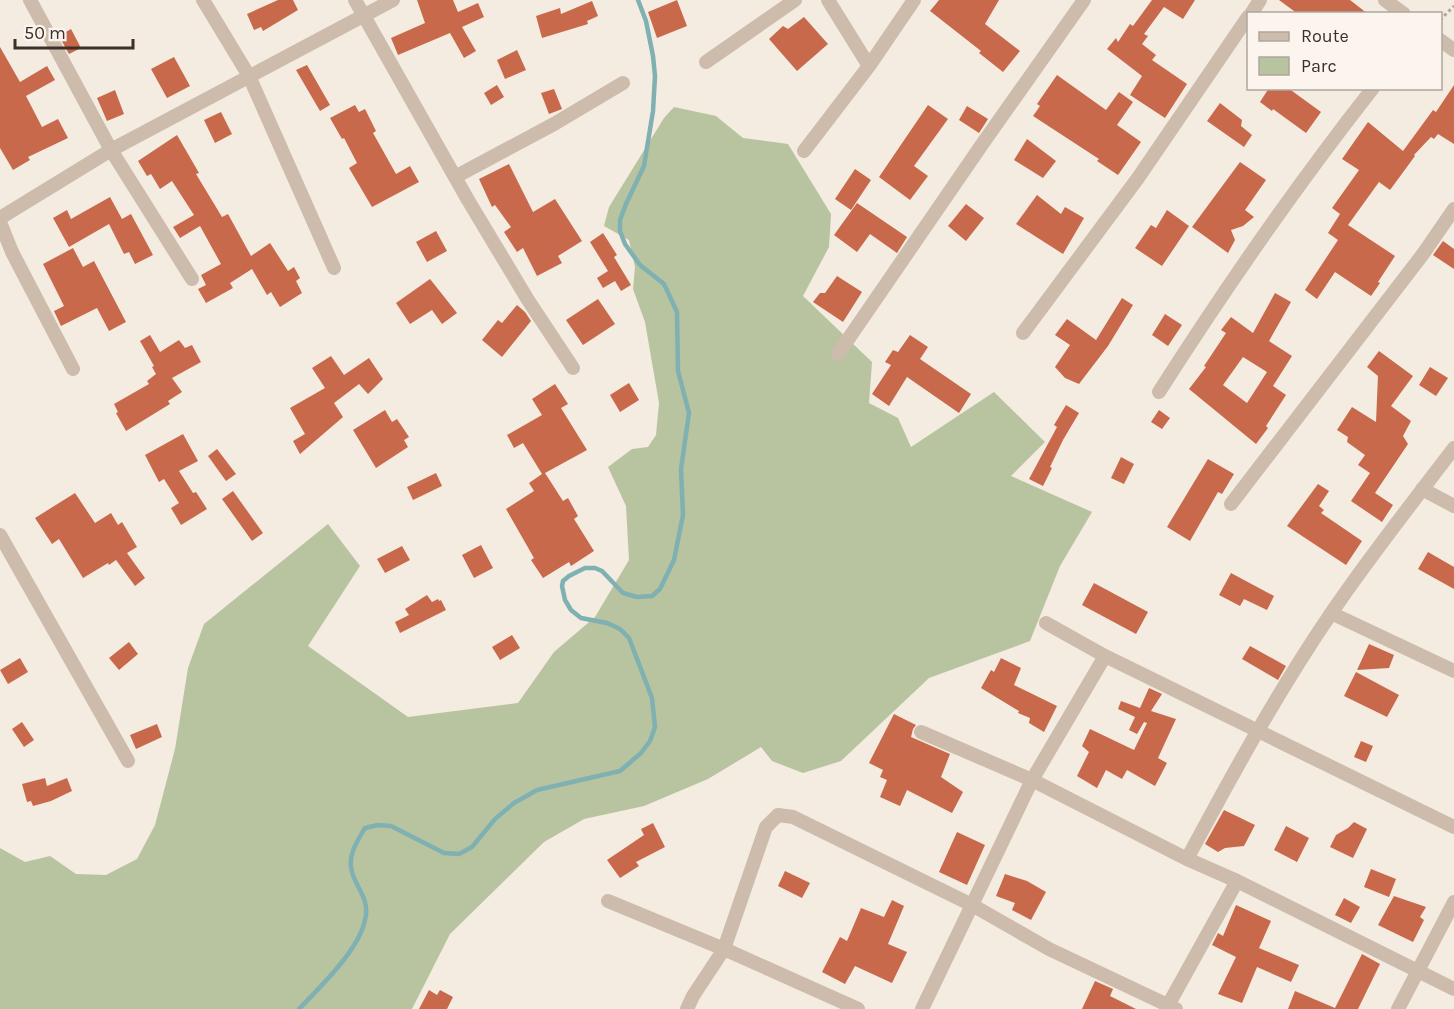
<svg xmlns="http://www.w3.org/2000/svg" width="1454" height="1009" font-family="Karla,sans-serif">
  <rect width="100%" height="100%" fill="#f4ebe1"/>
  <!-- green -->
  <path fill="#b8c4a0" d="M674,107l42,9 27,22 45,6 43,70 -2,33 -26,49 69,66 -3,41 29,15 13,29 83,-55 51,50 -34,34 81,36 -32,54 -30,75 -101,37 -88,83 -38,12 -31,-12 -11,-14 -53,32 -64,27 -60,13 -40,23 -94,92 -38,75h-412v-161l25,14 25,-6 26,18 30,1 31,-16 18,-34 20,-76 13,-81 16,-44 124,-100 32,42 -52,80 100,71 110,-14 36,-51 41,-35 34,-57 -3,-54 -18,-39 24,-18 16,-2 8,-12 3,-32 -14,-81 -12,-33 2,-22 -6,-27 -25,-14 5,-19 55,-89z"/>
  <g fill="none" stroke-linecap="round" stroke-linejoin="round">
    <!-- stream -->
    <path stroke="#7fb0b2" stroke-width="4.5" d="M299,1009c21,-22 60,-59 66,-89 6,-23 -12,-34 -14,-53 -2,-14 7,-27 14,-39l13,-3 13,1 53,27 15,1 13,-7 23,-28 19,-16 23,-13 83,-19 21,-18 9,-12 5,-14 -3,-29 -23,-60 -9,-9 -13,-6 -26,-5 -10,-8 -6,-10 -3,-14 1,-5 6,-5 16,-8h10l7,3 21,22 14,4 15,-1 8,-7 14,-29 9,-45 -2,-46 8,-56 -11,-42 -1,-59 -13,-28 -24,-19 -15,-21 -5,-13v-11l6,-16 18,-38 9,-55 2,-35 -2,-20 -7,-35 -8,-21"/>
  </g>
  <!-- building -->
  <path fill="#c8694b" fill-rule="evenodd" d="M278,0h15l5,10 -35,21 -2,-4 -7,3 -7,-16z
    M417,0h36l5,12 20,-9 6,14 -22,10 14,24 -12,7 -14,-25 -52,22 -7,-17 34,-15z
    M677,0l10,26 -30,12 -9,-26z
    M939,0h60l-14,24 35,27 -17,21 -24,-19 2,-2 -51,-40z
    M1152,0h43l-12,19 -19,-12 -20,27 4,2 -6,8 14,11 -4,5 35,24 -22,34 -35,-23 12,-19 -35,-27 9,-11 2,4 12,-18 3,2z
    M1279,0h71l18,14h-70z
    M592,1l6,15 -11,5 1,3 -46,14 -6,-22 24,-8 1,6z
    M804,17l24,27 -31,27 -28,-32 14,-13 5,3z
    M71,29l10,19 -12,6 -10,-18z
    M0,47l20,35 27,-16 8,14 -29,16 16,31 16,-8 10,19 -40,19 2,3 -17,10 -13,-22z
    M517,50l9,20 -21,9 -8,-19z
    M174,57l16,29 -23,12 -16,-29z
    M307,65l23,40 -10,6 -24,-41z
    M1057,75l49,35 13,-18 14,10 -16,23 24,17 -23,33 -21,-14 2,-2 -66,-43 7,-10 -3,-2z
    M497,85l7,12 -13,8 -7,-12z
    M1454,85v59l-16,-10 -4,5 -3,-2 -17,18 1,1 -25,34 -11,-8 -31,43 47,31 -17,26 2,1 -9,13 -36,-24 -18,27 -12,-9 33,-50 -10,-7 12,-19 -8,-6 27,-38 -17,-11 26,-37 35,29 30,-41 3,2z
    M1269,88h19l33,24 -15,21 -33,-24 -1,2 -12,-9z
    M554,89l8,20 -13,5 -8,-21z
    M115,90l9,24 -17,7 -10,-23z
    M1220,103l22,17 -1,6 11,9 -8,12 -37,-26z
    M355,105l4,7 6,-3 11,22 -3,2 23,41 14,-8 9,16 -47,25 -23,-39 8,-5 -13,-25 -2,1 -12,-21z
    M928,105l20,14 -34,47 14,10 -18,24 -31,-23z
    M967,106l21,13 -9,14 -20,-13z
    M221,112l11,22 -17,9 -11,-23z
    M177,135l22,38 -3,1 26,43 6,-3 23,42 19,-13 18,28 6,-4 6,11 -4,3 6,12 -22,14 -9,-15 -4,3 -15,-26 -22,14 3,5 -27,15 -8,-14 8,-4 -5,-10 20,-11 -21,-38 -20,12 -7,-11 21,-12 -22,-34 -12,8 -9,-15 -4,2 -9,-15z
    M1027,139l29,22 -13,17 -29,-18z
    M1240,162l26,18 -21,30 9,7 -11,9 -12,4 4,10 -7,13 -36,-26z
    M509,164l24,48 22,-13 27,42 -24,15 4,7 -25,13 -14,-28 -6,4 -13,-20 7,-5 -16,-22 -3,2 -13,-28z
    M855,169l16,11 -20,30 -16,-11z
    M1037,195l24,19 4,-7 19,11 -21,36 -47,-30z
    M110,197l12,22 9,-5 22,41 -18,9 -6,-12 -5,2 -15,-30 -40,23 -16,-29 14,-8 4,9z
    M857,203l50,34 -10,16 -27,-19 -13,18 -23,-17z
    M966,204l18,14 -18,23 -18,-15z
    M1167,210l22,16 -27,40 -27,-18 16,-23 5,3z
    M436,231l11,20 -20,11 -11,-20z
    M603,233l14,22 -3,2 17,28 -10,6 -6,-10 -12,7 -6,-10 11,-7 -18,-29z
    M1443,241l11,8v20l-21,-14z
    M73,248l10,19 11,-6 32,61 -17,9 -12,-23 -36,18 -7,-15 10,-5 -21,-42z
    M837,276l25,16 -19,30 -30,-20 7,-9h5z
    M430,279l27,34 -15,11 -10,-14 -22,14 -14,-21z
    M1275,293l16,9 -22,39 23,15 -19,30 13,9 -20,31 2,2 -12,16 -67,-55 17,-22 -2,-1 22,-33 -5,-3 10,-13 22,16zM1243,357l24,15 -20,31 -24,-18z
    M1122,298l11,7 -25,41 -29,38 -14,-6 -10,-11 15,-22 -15,-10 12,-16 29,21z
    M598,299l17,25 -32,21 -17,-25z
    M517,305l8,7 6,9 -29,36 -20,-17 16,-20 4,3z
    M1165,314l17,11 -14,21 -16,-11z
    M150,335l10,17 19,-12 6,8 7,-3 9,17 -29,16 10,14 -14,9 2,3 -44,27 -10,-18 2,-1 -4,-8 35,-20 -2,-3 9,-7 -4,-7 2,-1 -14,-25z
    M910,335l18,12 -8,12 51,35 -12,19 -52,-36 -18,29 -17,-12 19,-29 -6,-3 8,-12 5,2z
    M1379,351l34,25 -22,30 20,15 -8,15 5,8 -33,49 18,12 -11,17 -31,-21 19,-28 -12,-8 7,-10 -18,-13 1,-5 -11,-7 15,-23 24,15 2,-46 -11,-9z
    M331,356l13,19 25,-17 14,21 -15,15 -9,-10 -25,19 9,14 -43,37 -7,-13 12,-7 -15,-26 35,-20 -13,-20z
    M1430,367l18,11 -12,18 -17,-11z
    M629,383l10,17 -19,12 -10,-17z
    M555,384l13,20 -7,4 26,42 -42,23 18,28 5,-3 10,18 -4,3 20,32 -23,15 -2,-4 -26,16 -12,-18 3,-2 -28,-49 28,-18 -5,-8 13,-9 -19,-31 -9,5 -7,-13 35,-20 -10,-16z
    M1066,405l13,8 -16,27 -13,27 2,1 -9,18 -14,-7 28,-52 -3,-2z
    M385,410l7,12 5,-3 12,18 -5,3 4,7 -32,21 -23,-38z
    M1159,410l11,8 -8,11 -11,-7z
    M183,434l15,27 -19,10 14,22 3,-1 11,17 -26,16 -10,-17 8,-5 -15,-24 -5,3 -14,-27z
    M217,449l19,25 -10,7 -18,-25z
    M1121,457l13,7 -10,20 -13,-6z
    M1208,459l26,15 -12,20 -4,-2 -28,49 -23,-14z
    M436,473l6,13 -29,14 -6,-13z
    M1318,484l11,7 -10,15 5,4 -3,3 41,28 -16,24 -59,-39z
    M233,491l30,42 -11,8 -30,-42z
    M75,493l20,30 16,-10 7,12 4,-3 15,25 -10,6 18,25 -10,8 -19,-26 -7,5 -1,-2 -25,15 -24,-39 -7,5 -17,-26z
    M481,545l12,23 -19,10 -12,-23z
    M402,546l8,14 -25,13 -8,-14z
    M1428,552l26,15v22l-36,-20z
    M1231,573l43,23 -7,14 -23,-11 -4,7 -21,-11z
    M1094,583l54,29 -12,22 -54,-29z
    M427,595l5,7 6,-3 1,2 2,-1 5,10 -46,23 -5,-11 14,-7 -4,-6z
    M512,635l8,13 -20,12 -8,-13z
    M129,642l9,12 -19,16 -10,-12z
    M1369,644l25,11 -5,13 -32,2z
    M1250,646l36,20 -8,14 -36,-21z
    M20,658l8,14 -20,12 -8,-14z
    M1001,658l20,10 -7,17 43,21 -13,26 -15,-9 1,-5 -12,-5 1,-2 -38,-23 10,-18 3,2z
    M1356,672l43,23 -12,22 -43,-21z
    M1149,688l13,6 -11,17 25,8 -18,39 9,5 -12,23 -28,-16 -5,9 -16,-9 -9,18 -20,-12 12,-24 -7,-6 8,-17 44,21 13,-27 -3,-1 -7,12 -8,-4 6,-13 -17,-8 3,-8 19,7z
    M894,714l22,11 -3,4 -2,8 39,17 -9,23 22,15 -11,21 -45,-23 -7,16 -20,-9 7,-17 -7,-3 3,-7 -14,-7z
    M22,722l12,18 -10,7 -12,-18z
    M157,724l5,13 -26,12 -6,-14z
    M1361,741l12,5 -7,16 -12,-5z
    M45,778l2,8 20,-8 5,13 -21,10 -18,5 -2,-5 -4,1 -5,-18z
    M1224,810l31,15 -11,21 -19,2 -7,4 -13,-8z
    M1354,822l13,7 -14,29 -23,-11 6,-12 12,-7z
    M653,823l12,24 -29,15 3,4 -19,12 -13,-18 37,-25 -3,-6z
    M1286,826l23,12 -12,24 -23,-12z
    M957,832l28,13 -18,40 -28,-13z
    M1371,869l25,10 -7,18 -25,-10z
    M785,871l25,12 -8,15 -24,-12z
    M1005,874l22,7 19,11 -15,28 -19,-10 3,-7 -19,-7z
    M1394,896l32,11 -6,10 4,3 -11,22 -35,-17z
    M1344,898l16,9 -9,16 -16,-8z
    M892,900l12,6 -16,38 19,8 -15,31 -37,-17 -10,18 -23,-12 18,-35 7,4 14,-33 23,9z
    M1236,905l35,16 -12,27 40,17 -8,17 -34,-15 -15,36 -24,-9 18,-37 -24,-12 6,-12 5,3z
    M1362,954l18,10 -22,45h-70l7,-18 40,17z
    M1095,981l18,8 -3,7 26,13h-54z
    M429,990l8,5 3,-5 13,7 -6,12h-28z"/>
  <g fill="none" stroke-linecap="round" stroke-linejoin="round">
    <!-- path -->
    <path stroke="#b9a596" stroke-width="3" stroke-dasharray="3 3" stroke-linecap="butt" d="M1440,20l14,-14"/>
    <!-- street -->
    <path stroke="#cdbbac" stroke-width="14" d="M30,0l81,150 81,129
      M203,0l46,76 85,192
      M355,0l113,200 60,100 45,68
      M828,0l41,66
      M1385,0l19,14
      M1251,14l9,-14
      M1440,40l14,10
      M706,62l89,-62
      M804,151l65,-85 45,-66
      M455,177l99,-53 69,-41
      M0,218l111,-68 282,-150
      M0,222l12,30 61,117
      M1023,333l115,-155 110,-161
      M838,354l145,-211 101,-143
      M1159,392c67,-105 137,-206 214,-304
      M1422,489l32,17
      M1231,504l192,-250 31,-45
      M0,535l128,226
      M1331,613l123,58
      M1046,623l59,33 349,171
      M921,732l111,48 155,79 50,22 217,108
      M1187,859c45,-84 91,-168 145,-247 38,-56 81,-110 122,-164
      M608,901l116,48 134,60
      M687,1009l6,-13 31,-47 42,-122 12,-12 15,2 179,88 77,44 127,60
      M922,1009l110,-229 73,-124
      M1166,1009l71,-128
      M1398,1009l56,-107"/>
  </g>
  <!-- legend -->
  <rect x="1247" y="12" width="195" height="78" fill="#fbf5ee" stroke="#aea6a0" stroke-width="1.5"/>
  <rect x="1259" y="32" width="30" height="9" fill="#cdbbac" stroke="#aea6a0" stroke-width="1.5"/>
  <text x="1301" y="42" font-size="18" fill="#3b302b">Route</text>
  <rect x="1259" y="57" width="30" height="18" fill="#b8c4a0" stroke="#aea6a0" stroke-width="1.5"/>
  <text x="1301" y="72" font-size="18" fill="#3b302b">Parc</text>
  <!-- scale -->
  <path d="M15 39v9h118v-9" fill="none" stroke="#3b302b" stroke-width="3"/>
  <text x="24" y="39" font-size="18" fill="#3b302b" stroke="#fbf5ee" stroke-width="4.5" paint-order="stroke">50 m</text>
</svg>
